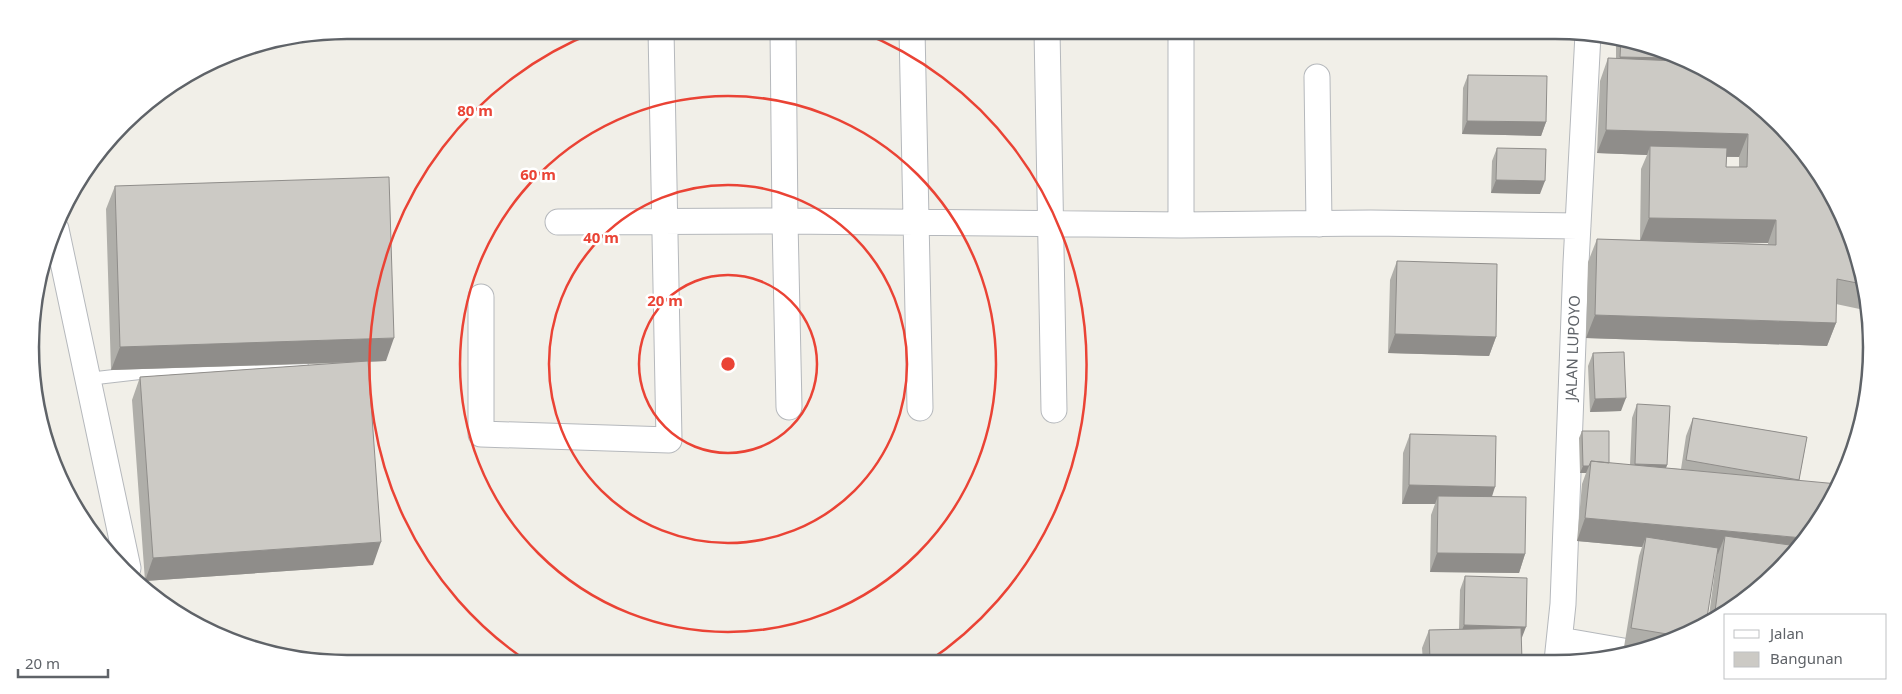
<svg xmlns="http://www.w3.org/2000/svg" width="1902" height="694" font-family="'Noto Sans',sans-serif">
  <rect width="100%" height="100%" fill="#f1efe8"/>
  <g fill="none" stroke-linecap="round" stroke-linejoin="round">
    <!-- service casing -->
    <g stroke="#b5b8bc" stroke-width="14">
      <path id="service" d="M88,379l69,-8 62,-4 83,-1"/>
    </g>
    <!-- minor casing -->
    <g stroke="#b5b8bc" stroke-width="27">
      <path id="minor" d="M783,30l2,191 4,186
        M912,30l8,378
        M1047,30l7,380
        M1317,77l2,147
        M558,222l227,-1 396,4 190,-2 207,3
        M1181,225v-195
        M56,229l72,339
        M481,297v137l188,6 -8,-410
        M1560,640l69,12
        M1557,661l6,-57 13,-341 12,-229"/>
    </g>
    <!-- service -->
    <use href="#service" stroke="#fff" stroke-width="12"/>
    <!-- minor -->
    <use href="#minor" stroke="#fff" stroke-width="25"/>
  </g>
  <!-- wall -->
  <path fill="#afaea9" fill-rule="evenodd" d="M1616,38l21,3 192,147 40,117v6l-33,-7v19l-9,23 -241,-8 2,-76 9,-23 43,1 1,-71 6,-14 -50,-2 3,-72 8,-23 8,1zM1727,157h12v10h-13zM1696,242l72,1v1z
    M1468,75l78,47 -5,14 -79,-2 1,-46z
    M1497,148l43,46 -49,-1 1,-32z
    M115,186l271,175 -18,1 5,203 -228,16 -13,-181 8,-23 202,-14 -231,7 -5,-161z
    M1397,261l99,76 -7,19 -101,-3 2,-73z
    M1593,353l28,58 -31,1 -2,-46z
    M1637,404l30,61 -1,3 15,1 5,-33 7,-18 114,19 -8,43 -35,105 -56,38 8,-60 -21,68 -59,18 -12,-2 15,-91 3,-9 -65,-6 5,-57 4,-11h-6l-1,-35 3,-7 27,32 21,2 2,-47z
    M1410,434l82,62 33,58 -6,19 -89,-1 1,-57 4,-11h-33l1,-51z
    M1465,576l56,62 1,23 -99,1 -1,-14 7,-18 30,-1 1,-39z"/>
  <!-- shaded-wall -->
  <path fill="#8f8d8a" d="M1620,57l52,1 29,14 -86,-2z
    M1467,121l79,1 -5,14 -79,-2z
    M1606,130l142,4 -9,23 -89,-2v-9l-3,9 -50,-2z
    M1496,180l49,1 -5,13 -49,-1z
    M1649,218l127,2 -8,23 -128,-2z
    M1595,315l241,8 -9,23 -241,-8z
    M1395,334l101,3 -7,19 -101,-3z
    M394,338l-8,23 -275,9 9,-23z
    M1626,398l-5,13 -31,1 5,-13z
    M1635,464l32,1 -5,13 -32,-1z
    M1583,466h6l-3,7h-6z
    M1409,485l86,2 -6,19 -51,-10 -3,8h-33z
    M1585,518l218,20 -19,22 -59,-24 -7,18 -74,-7 2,-10 -4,10 -65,-6z
    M381,542l-8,23 -228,16 8,-23z
    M1437,553l88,1 -6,19 -89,-1z
    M1464,625l62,2 -5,13 -62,-2z"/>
  <!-- building -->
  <path fill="#cccac5" stroke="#8f8d8a" d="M1621,39l16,2 35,17 -52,-1z
    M1608,58l69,3 71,34 81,93 33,96 -25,-5 -1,44 -241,-8 2,-76 179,6v-25l-127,-2 1,-72 77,2 -1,19h21l1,-33 -142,-4z
    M1468,75l79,1 -1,46 -79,-1z
    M1497,148l49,1 -1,32 -49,-1z
    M389,177l5,161 -274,9 -5,-161z
    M1397,261l100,3 -1,73 -101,-3z
    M1624,352l2,46 -31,1 -2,-46z
    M368,361l13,181 -228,16 -13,-181z
    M1637,404l33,2 -3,59 -32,-1z
    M1693,418l114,19 -8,43 -113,-20z
    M1582,431h27v32l-18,-2 -2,5h-6z
    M1410,434l86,2 -1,51 -86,-2z
    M1591,461l247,23 -9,22 -26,32 -218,-20z
    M1438,496l88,1 -1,57 -88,-1z
    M1725,536l72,10 -33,39 -50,34z
    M1646,537l72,11 -12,76 -11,7 -16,5 -48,-8z
    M1465,576l62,2 -1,49 -62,-2z
    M1521,628l1,33 -92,1 -1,-32z"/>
  <!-- distance rings -->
  <g fill="none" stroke="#ea4335" stroke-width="2.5">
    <circle cx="728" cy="364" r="89"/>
    <circle cx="728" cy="364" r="179"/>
    <circle cx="728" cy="364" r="268"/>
    <path d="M530 663A358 358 0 0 1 597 31M859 31A358 358 0 0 1 926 663"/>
  </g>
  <g text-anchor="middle" stroke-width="5" stroke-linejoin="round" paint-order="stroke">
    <!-- street labels -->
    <g font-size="15" fill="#5f6368" stroke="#fff">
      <text transform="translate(1573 348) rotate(-88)" y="5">JALAN LUPOYO</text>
    </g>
  </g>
  <!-- crop -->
  <path d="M0 0H1902V694H0ZM347 39H1555A308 308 0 0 1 1863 347V347A308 308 0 0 1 1555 655H347A308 308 0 0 1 39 347V347A308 308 0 0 1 347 39Z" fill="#fff" fill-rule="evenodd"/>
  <path fill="none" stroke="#5f6368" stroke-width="2.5" d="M347 39H1555A308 308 0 0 1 1863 347V347A308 308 0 0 1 1555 655H347A308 308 0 0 1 39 347V347A308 308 0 0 1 347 39Z"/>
  <circle cx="728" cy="364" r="8" fill="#ea4335" stroke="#fff" stroke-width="2.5"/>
  <g font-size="15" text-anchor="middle" font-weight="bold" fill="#ea4335" stroke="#fff" stroke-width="5" stroke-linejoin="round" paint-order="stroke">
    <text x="475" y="116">80 m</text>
    <text x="538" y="180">60 m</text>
    <text x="601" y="243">40 m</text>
    <text x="665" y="306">20 m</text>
  </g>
  <!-- legend -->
  <rect x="1724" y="614" width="162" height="65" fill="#ffffff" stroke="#bfc1c3"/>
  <rect x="1734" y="630" width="25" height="8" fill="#ffffff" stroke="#bfc1c3"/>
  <text x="1770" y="639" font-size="15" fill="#5f6368">Jalan</text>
  <rect x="1734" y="652" width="25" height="15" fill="#cccac5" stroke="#bfc1c3"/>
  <text x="1770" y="664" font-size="15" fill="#5f6368">Bangunan</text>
  <!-- scale -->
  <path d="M18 669v8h90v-8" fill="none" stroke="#5f6368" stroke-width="2.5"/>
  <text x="25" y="669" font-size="15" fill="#5f6368" stroke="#ffffff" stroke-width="4" paint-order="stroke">20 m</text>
</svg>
